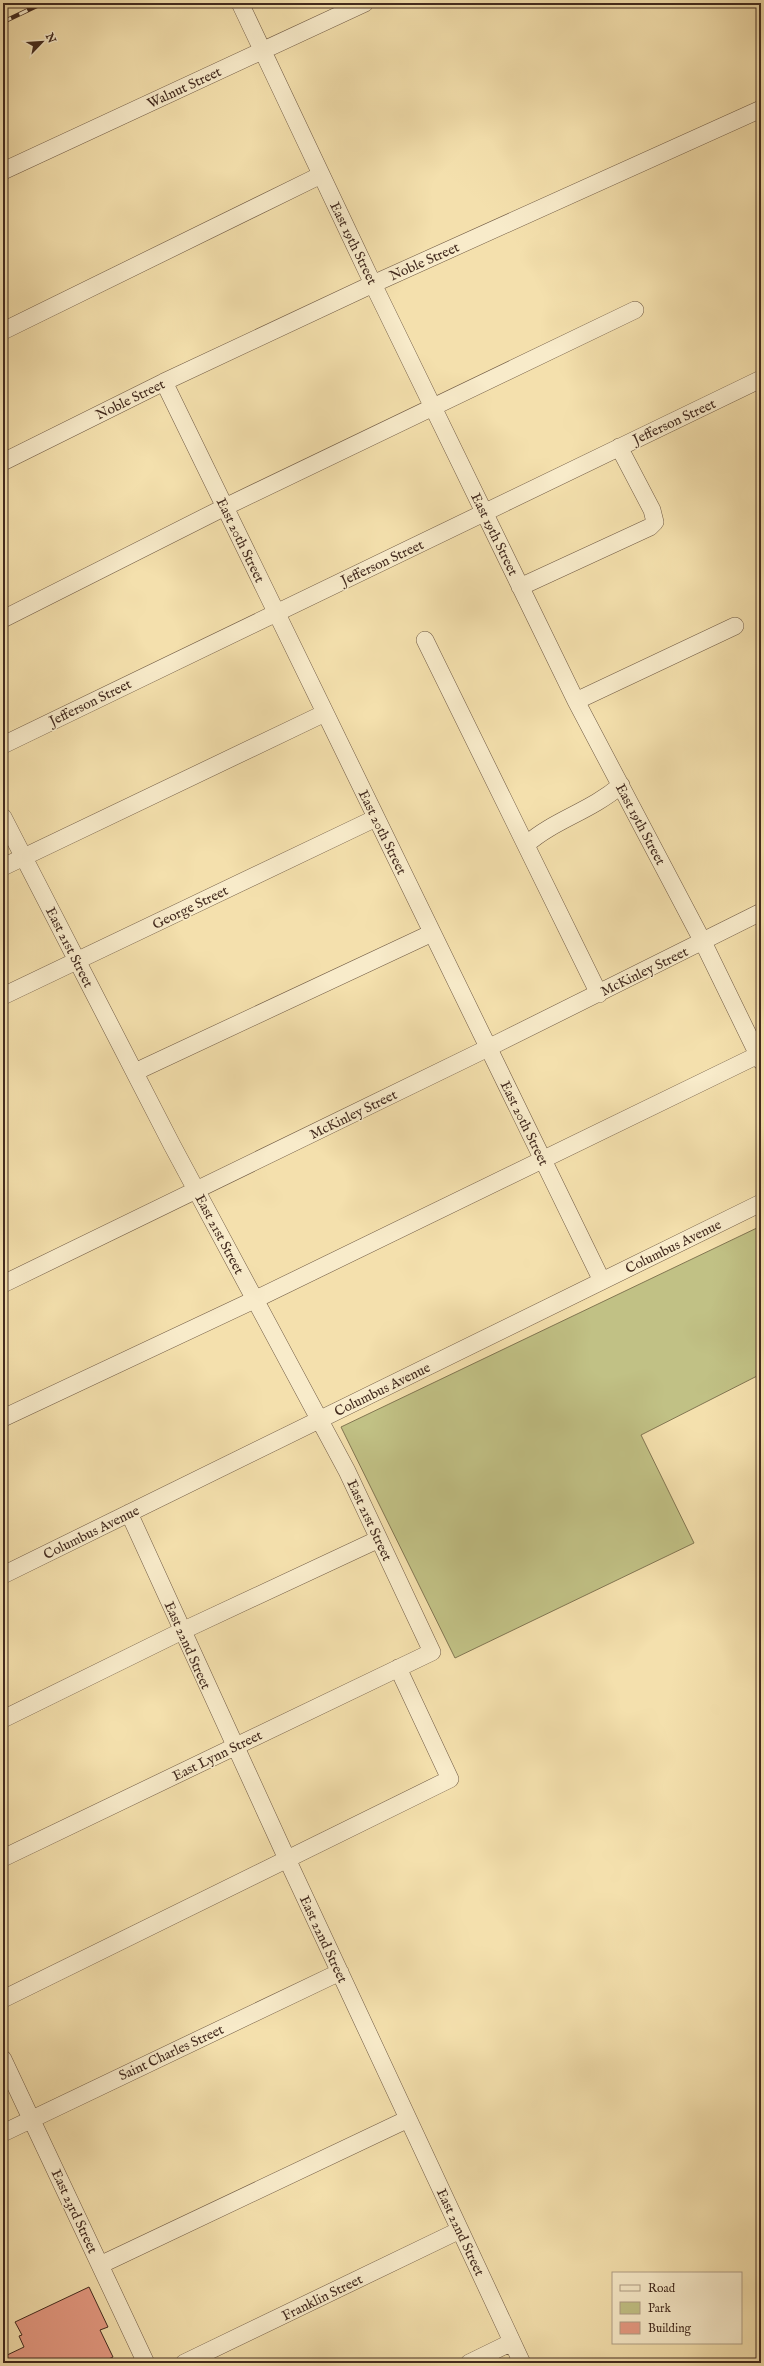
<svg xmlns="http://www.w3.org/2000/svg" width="764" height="2366" font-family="'IM FELL English',serif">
  <rect width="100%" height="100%" fill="#f4e0ad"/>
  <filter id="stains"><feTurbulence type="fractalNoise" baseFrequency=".005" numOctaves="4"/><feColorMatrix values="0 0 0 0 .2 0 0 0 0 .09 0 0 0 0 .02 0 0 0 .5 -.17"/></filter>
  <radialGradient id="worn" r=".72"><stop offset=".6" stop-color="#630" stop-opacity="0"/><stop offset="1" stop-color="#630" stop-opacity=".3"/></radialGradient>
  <!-- green -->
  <path fill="#c1c185" stroke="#827652" d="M761,1226v148l-120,61 53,108 -239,115 -114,-231z"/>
  <!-- building -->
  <path fill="#e69a83" stroke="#422a1e" d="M89,2287l19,40 -8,3 13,27 -13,6h-97v-6l21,-10 -5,-11 3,-1 -7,-13z"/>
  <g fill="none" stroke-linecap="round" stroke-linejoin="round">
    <!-- minor casing -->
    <g stroke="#6e5842" stroke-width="18">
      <path id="minor" d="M240,3l133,281 203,417 127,241 58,119
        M3,171l362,-168
        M3,331l318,-156
        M164,382l438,899
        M3,462l161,-80 209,-98 388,-175
        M520,587l130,-60 5,-5 -3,-12 -33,-63
        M3,619l222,-112 410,-197
        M425,640l174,354
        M576,701l159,-75
        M3,745l758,-366
        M3,817l169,328 175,326 85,181 -429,206
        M527,844c27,-24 64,-33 94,-59
        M3,867l322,-154
        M3,996l373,-178
        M135,1072l297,-139
        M3,1284l485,-236 273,-136
        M3,1418l251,-118 504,-245
        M129,1513l158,346 235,504
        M3,1575l758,-372
        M3,1719l179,-88 197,-92
        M3,1999l447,-220 -52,-111
        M3,2059l143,304
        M3,2133l337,-161
        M100,2265l308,-146
        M184,2363l276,-133
        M469,2363l43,-21"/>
    </g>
    <!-- minor -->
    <use href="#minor" stroke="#f8ebca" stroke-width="17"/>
    <!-- rail casing -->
    <g stroke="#422a1e" stroke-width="4.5">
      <path id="rail" d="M3,22l40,-19"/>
    </g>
    <!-- rail -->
    <use href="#rail" stroke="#f8ebca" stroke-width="3" stroke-dasharray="9" stroke-linecap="butt"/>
  </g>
  <g text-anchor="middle" stroke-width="3" stroke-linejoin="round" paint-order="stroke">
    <!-- street labels -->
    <g font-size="14" fill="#422a1e" stroke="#f8ebca">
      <text transform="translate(184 87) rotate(-25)" y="5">Walnut Street</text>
      <text transform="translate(354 243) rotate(64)" y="5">East 19th Street</text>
      <text transform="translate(424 261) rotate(-24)" y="5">Noble Street</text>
      <text transform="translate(130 399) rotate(-26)" y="5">Noble Street</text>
      <text transform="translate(674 421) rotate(-25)" y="5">Jefferson Street</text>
      <text transform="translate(495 534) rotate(64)" y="5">East 19th Street</text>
      <text transform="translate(241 540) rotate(64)" y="5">East 20th Street</text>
      <text transform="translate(382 562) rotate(-25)" y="5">Jefferson Street</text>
      <text transform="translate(90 702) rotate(-26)" y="5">Jefferson Street</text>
      <text transform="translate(641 824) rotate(62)" y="5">East 19th Street</text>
      <text transform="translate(383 832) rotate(64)" y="5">East 20th Street</text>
      <text transform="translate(190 907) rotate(-26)" y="5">George Street</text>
      <text transform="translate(70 947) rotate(63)" y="5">East 21st Street</text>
      <text transform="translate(644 971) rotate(-26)" y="5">McKinley Street</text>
      <text transform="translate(353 1114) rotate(-26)" y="5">McKinley Street</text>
      <text transform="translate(525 1123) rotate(64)" y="5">East 20th Street</text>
      <text transform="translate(220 1234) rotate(62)" y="5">East 21st Street</text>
      <text transform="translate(673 1246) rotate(-26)" y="5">Columbus Avenue</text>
      <text transform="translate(382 1389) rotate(-26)" y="5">Columbus Avenue</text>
      <text transform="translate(370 1520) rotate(65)" y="5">East 21st Street</text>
      <text transform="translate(91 1532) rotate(-26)" y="5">Columbus Avenue</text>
      <text transform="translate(188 1645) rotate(66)" y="5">East 22nd Street</text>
      <text transform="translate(217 1755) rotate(-26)" y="5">East Lynn Street</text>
      <text transform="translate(324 1939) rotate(65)" y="5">East 22nd Street</text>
      <text transform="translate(171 2052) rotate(-25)" y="5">Saint Charles Street</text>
      <text transform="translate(75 2211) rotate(65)" y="5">East 23rd Street</text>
      <text transform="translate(461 2232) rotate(65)" y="5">East 22nd Street</text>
      <text transform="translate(322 2297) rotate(-26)" y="5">Franklin Street</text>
    </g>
  </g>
  <!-- margin -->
  <rect width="764" height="2366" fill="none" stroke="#f4e0ad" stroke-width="16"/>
  <rect x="4" y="4" width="756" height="2358" fill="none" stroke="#422a1e" stroke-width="2"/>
  <rect x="8" y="8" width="748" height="2350" fill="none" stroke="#422a1e"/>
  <!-- legend -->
  <rect x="612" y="2272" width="130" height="72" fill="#f8ebca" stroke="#af9e85"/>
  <rect x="620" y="2285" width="20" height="6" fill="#f8ebca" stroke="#af9e85"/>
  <text x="648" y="2292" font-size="12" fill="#422a1e">Road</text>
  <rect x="620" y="2302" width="20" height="12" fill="#c1c185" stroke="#af9e85"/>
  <text x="648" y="2312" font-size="12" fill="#422a1e">Park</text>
  <rect x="620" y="2322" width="20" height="12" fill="#e69a83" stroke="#af9e85"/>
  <text x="648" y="2332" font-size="12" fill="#422a1e">Building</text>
  <!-- north arrow -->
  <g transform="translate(42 42) rotate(65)" stroke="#f8ebca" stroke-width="3" paint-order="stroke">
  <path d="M0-3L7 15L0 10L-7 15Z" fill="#422a1e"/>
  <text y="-6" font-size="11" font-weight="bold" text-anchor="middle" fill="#422a1e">N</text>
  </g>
  <rect width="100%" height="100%" filter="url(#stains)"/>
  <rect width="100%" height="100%" fill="url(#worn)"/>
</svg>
